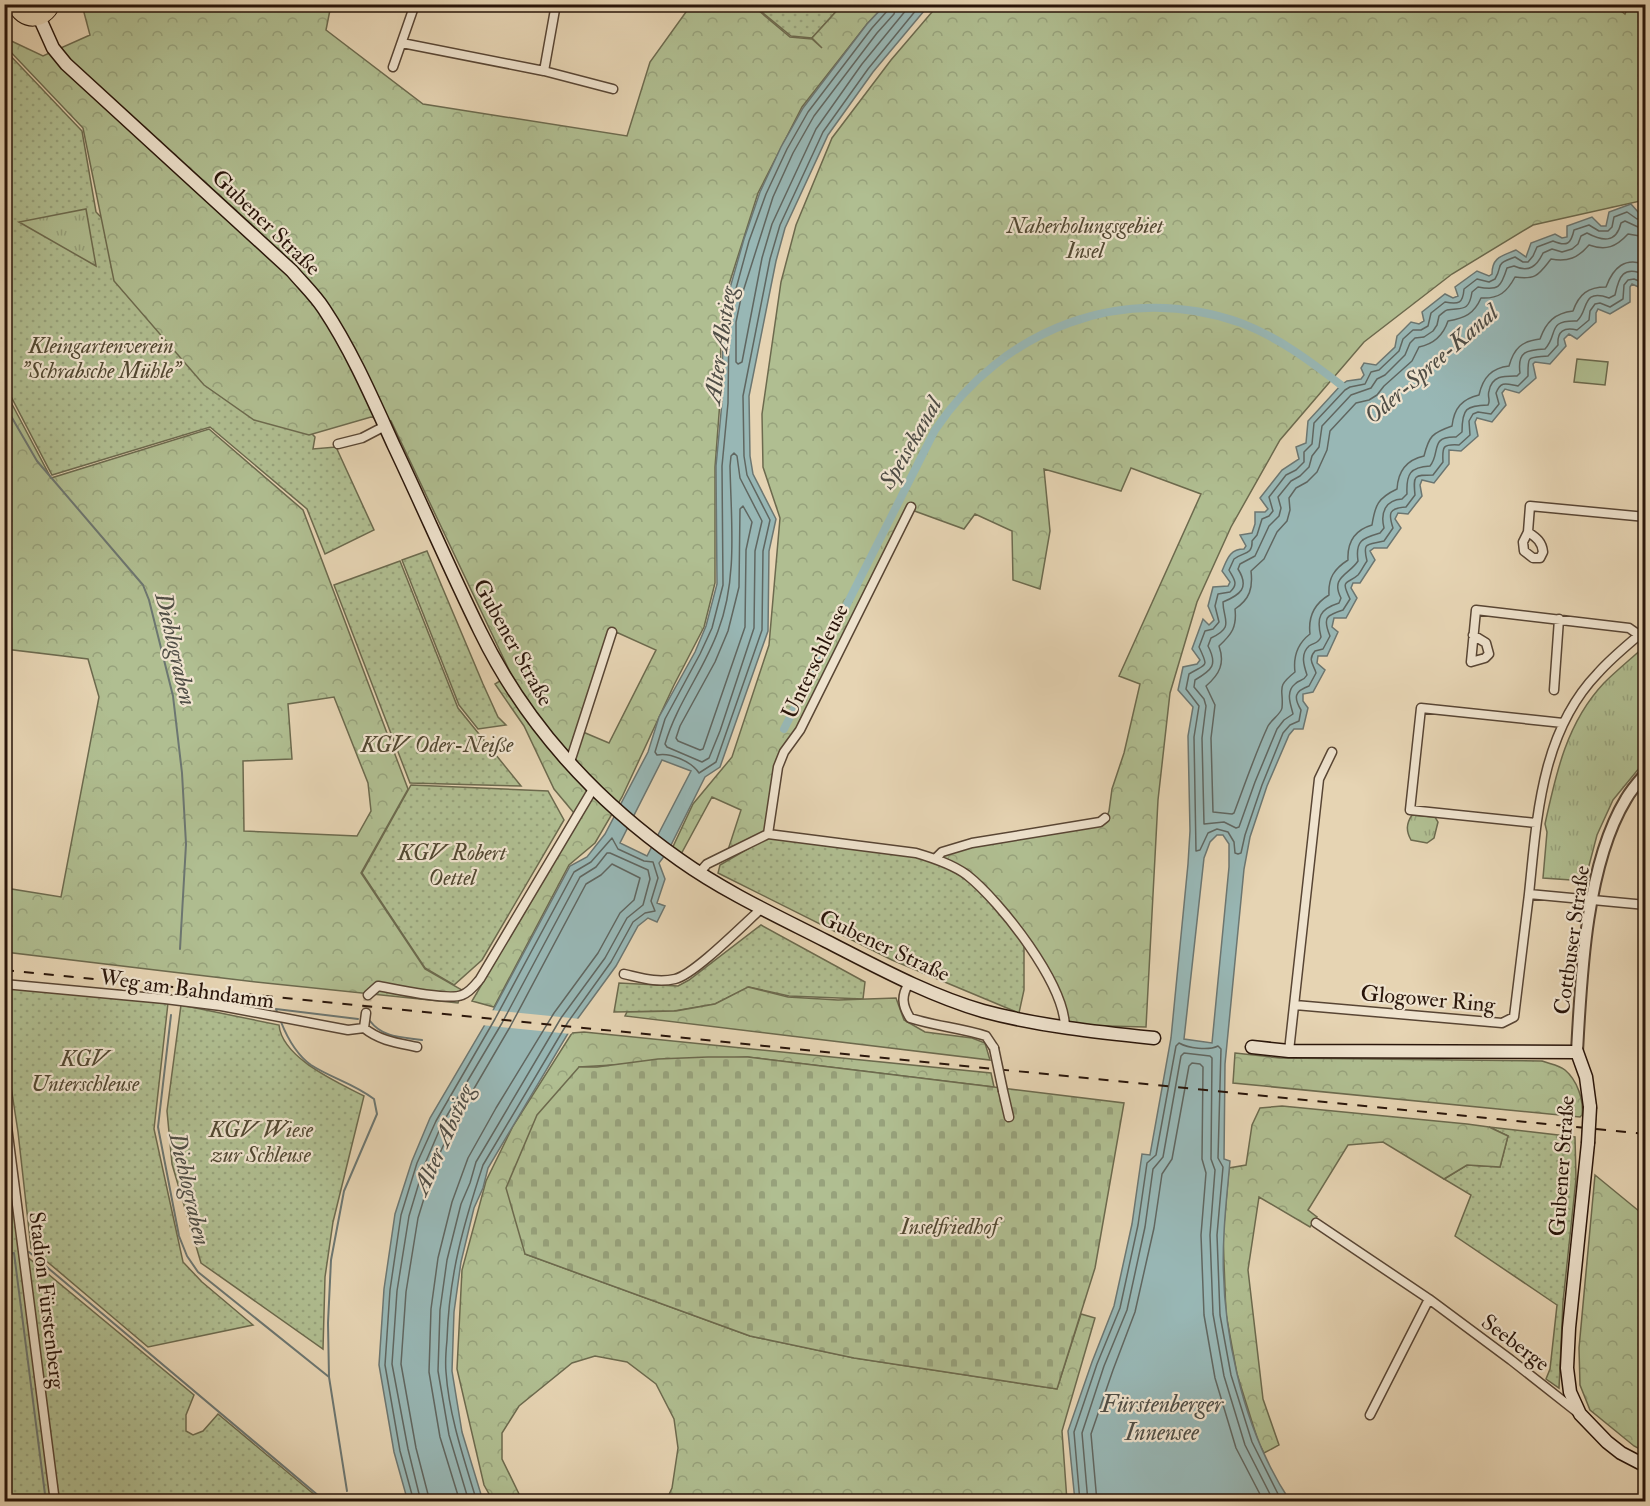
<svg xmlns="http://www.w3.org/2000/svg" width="1650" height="1506" font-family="'IM FELL Double Pica',serif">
  <defs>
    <pattern id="grass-dots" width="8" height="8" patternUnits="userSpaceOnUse" patternTransform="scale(1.5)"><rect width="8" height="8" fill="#b0be91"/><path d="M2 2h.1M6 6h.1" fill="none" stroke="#97a27c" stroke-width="1.8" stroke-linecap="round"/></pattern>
    <pattern id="forest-crowns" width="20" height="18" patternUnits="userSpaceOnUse" patternTransform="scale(1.5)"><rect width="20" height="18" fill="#b0be91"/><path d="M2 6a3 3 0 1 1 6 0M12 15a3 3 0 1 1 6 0" fill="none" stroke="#97a27c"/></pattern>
    <pattern id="cemetery-stones" width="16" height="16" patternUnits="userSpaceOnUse" patternTransform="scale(1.5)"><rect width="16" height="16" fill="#b0be91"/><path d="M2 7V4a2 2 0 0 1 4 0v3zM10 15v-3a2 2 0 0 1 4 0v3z" fill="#97a27c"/></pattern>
    <pattern id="park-tufts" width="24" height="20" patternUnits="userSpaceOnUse" patternTransform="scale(1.5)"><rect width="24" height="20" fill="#b0be91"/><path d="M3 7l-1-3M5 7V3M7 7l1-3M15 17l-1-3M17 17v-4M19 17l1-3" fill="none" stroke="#97a27c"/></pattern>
  </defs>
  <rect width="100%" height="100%" fill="#e6d4b3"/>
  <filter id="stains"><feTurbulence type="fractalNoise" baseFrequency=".00333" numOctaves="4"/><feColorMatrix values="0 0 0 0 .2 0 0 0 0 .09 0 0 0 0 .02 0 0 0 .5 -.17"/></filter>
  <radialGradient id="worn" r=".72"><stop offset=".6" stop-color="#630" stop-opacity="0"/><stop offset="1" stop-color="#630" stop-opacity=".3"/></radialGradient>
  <!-- grass -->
  <path fill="url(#grass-dots)" stroke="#6c6a4e" stroke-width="1.5" d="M753,5h89l-30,33 -21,-2z
    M4,49l78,82 14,81 219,225 -2,12 23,-2 38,83 -49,24 -18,-45 -97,-82 -158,48 -47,-90z
    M427,551l56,133 15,33 8,8 -28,4 -19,-24 -57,-145z
    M400,561l58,147 63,78 -111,-3 -76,-198z
    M411,785l137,6 16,29 -82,140 -28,25 -29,-17 -63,-95z
    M768,837l139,17 29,7 28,14 51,54 9,17v44l-5,23 -127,-53 -174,-87 2,-8z
    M761,925l104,57 -2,17 -74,-3 -40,-9 -34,17 -41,7 -60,1 5,-29 59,3 11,-6z
    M4,984l164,19 -14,126 29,133 19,20 51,43 -105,22 -117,-99 -13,-116 -13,-85z
    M181,1005l98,20c3,33 58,57 85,71l-31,126 -8,55 -2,72 -122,-86 -29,-99 -5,-53z
    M1489,1127l86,10 1,42 -13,123 -4,86 -13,-9 4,-10 7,-64 -102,-69 16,-41 -27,-16 23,-14 33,2 8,-31z
    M4,1134l15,116 175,145 -8,20v16l7,4 10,-4 15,-17 104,87h-317z"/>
  <!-- forest -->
  <path fill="url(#forest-crowns)" stroke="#6c6a4e" stroke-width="1.5" fill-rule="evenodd" d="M1612,4l13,10 4,-9h16v195l-112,25 -81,49 -88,68 -84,98 -49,87 -34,75 -27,91 -12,107 -12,227 -77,-2 -2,-10 -6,-16 -70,-107 -53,-34 35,-13 132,-23 4,-11 3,-22 12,-36 16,-69 -21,-8 82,-182 -70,-26 -10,23 -77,-22 6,62 -10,58 -27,-9 -1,-49 -37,-17 -11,15 -55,-20 -109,220 -17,21 -16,83 -40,20 14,-43 -29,-13 -32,59 -9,-5 22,-47 39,-47 37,-112 11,-127 -17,-51 -1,-53 19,-132 15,-57 36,-87 59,-78 47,-55z
    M82,5h249l-5,25 97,74 204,32 23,-74 41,-57h61l38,32 22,2 10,9 -10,-10 30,-33h43l-18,19 -65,83 -44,86 -33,104 -4,27 -1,77 -5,66v116l-11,44 -30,58 -52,112 -27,46 -26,22 -75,142 -22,-6 107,-182 -25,-30 -30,-63 -29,-42 16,-10 -120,-253 -20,-4 -62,18 -55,-15 -50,-35 -90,-104 -31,-153 -78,-82v-8l38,18 47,-21zM616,632l40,18 -47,93 -26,-11z
    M4,389l47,89 158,-49 94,81 105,279 -47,84 64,96 37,21 -4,13 -202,-21 -251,-30v-64l56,9 38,-200 -11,-38 -83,-10zM334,697l34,86 3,28 -14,25 -113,-5 -1,-70 49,-2 -4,-55z
    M748,987l40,10 50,3 58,-2 8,22 21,12 47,6 13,5 5,17 -365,-44 2,-4 49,-1 39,-7z
    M584,1032l407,41 3,14 -247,-30 -168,10 -54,187 225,82 105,22 202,31 24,-75 14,4 -33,113 5,70h-401l6,-13 6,-40 -4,-29 -18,-35 -29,-22 -32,-6 -23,7 -53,43 -17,27v26l19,39 5,3h-33l-9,-16 -27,-116 5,-99 24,-89 27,-55 59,-93z
    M1235,1053l45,5 262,3c8,3 17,4 23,9 12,10 19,30 17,45l-2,2 -347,-34z
    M1282,1106l185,18 22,3 19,9 -8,31 -33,-2 -23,14 -61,-37 -35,3 -40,65 9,7 -7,10 -51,-30 -11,73 15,129 16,46 -15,8 -6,-12 -21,-67 -11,-60 -3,-78 6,-68 17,-3 6,-40 8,-17z
    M1595,1175l50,41v236l-11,-6 -44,-36 -10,-25 -1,-37z"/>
  <!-- cemetery -->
  <path fill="url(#cemetery-stones)" stroke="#6c6a4e" stroke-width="1.5" d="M708,1057h40l376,46 -29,165 -38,121 -203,-31 -104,-22 -225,-82 -19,-66 31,-73 42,-48h18l61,-8z"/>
  <!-- park -->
  <path fill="url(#park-tufts)" stroke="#6c6a4e" stroke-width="1.5" d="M86,209l10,57 -77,-44z
    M1645,646v115l-32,39 -16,35 -12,46 -42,-3 4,-46 -2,-8c11,-51 22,-102 59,-141 13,-13 28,-25 41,-37z
    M1412,815l23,2 3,5 -4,16 -7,5 -16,-3c-5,-9 -5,-16 1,-25z"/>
  <!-- pitch -->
  <path fill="#b0be91" stroke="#6c6a4e" stroke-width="1.5" d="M1577,359l31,3 -3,23 -31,-3z"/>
  <!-- water -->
  <path fill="#98b7b5" stroke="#6c7671" stroke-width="1.5" fill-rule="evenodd" d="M885,5h44l-56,67 -45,63 -43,93 -9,33 -27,135 1,60 3,18 23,45 -7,32 -1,80 -48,136 -15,10 -37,74 -9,12 6,16 -8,24 8,3 -8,16 -9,-4 -10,8 -22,40 -43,59 -85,143 -5,20 -9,20 -13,54 -7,50 -2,59 10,61 21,69 -75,1 -14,-50 -15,-87 5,-76 11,-75 17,-53 18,-43 60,-102 80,-150 17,-9 18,-23 43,-82 11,-35 36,-65 11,-26 11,-42 -1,-118 6,-64 1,-81 5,-26 16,-56 16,-47 21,-45 22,-39 64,-84zM662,760l29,11 -44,85 -27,-13z
    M1631,204l8,9h6v77l-13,-6 -2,3v15l-20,12 -12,-5 -2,4v9l-19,17 -8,-5 -5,5 2,7 -16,18 -15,-2 -2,2 3,14 -17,15 -14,-4 -3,4 4,12 -14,17 -15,-4 -2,4 3,14 -17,15 -12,-1v14l-15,19 -12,-3 -2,5 2,11 -14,18 -10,-1 -3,6 6,9 -14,20h-13l-4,3 5,9 -15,23h-7l-2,5 6,10 -11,20h-12l-2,9 6,5 -11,24h-9l-1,7 8,7 -12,22 -10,2v7l5,7 -5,21h-9l-5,6 -22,51 -17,51 -6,32 -19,195 -1,95 6,2c-2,24 -5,49 -6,73 -5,88 17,193 66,267h-215l-7,-70 24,-69 22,-56 18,-82 10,-70 8,1 21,-117 17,-174 2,-33 -2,-95 5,-29 -15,-17 5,-23 14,-3 3,-4 -8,-11 11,-30 6,6 5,-5 -6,-14 5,-19 15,-1 2,-4 -8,-11c5,-11 7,-22 22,-22l2,-3 -6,-11 12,-2 3,-9v-12h10l3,-3 -8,-11 22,-28 17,-11 -3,-12 10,-4 2,-22 33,-36 6,-4 14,-2 3,-4 -3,-7 3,-5 12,2 19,-18 2,-11 14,-14 8,2 5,-3 -2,-9 23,-18 8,4 5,-2 -3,-9 22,-16 12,5 3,-2c0,-17 10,-18 24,-24l10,7 5,-14 24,-9 7,4 5,-1v-11l25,-9 9,9h5l3,-14zM1217,835h6l6,9v23l-17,176 -28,-4 20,-181 6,-16z"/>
  <!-- pier -->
  <path fill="#e6d4b3" d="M490,1010l91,9 -10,15 -90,-9z"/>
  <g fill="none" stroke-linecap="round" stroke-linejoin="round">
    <!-- shore -->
    <path stroke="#606660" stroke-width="1.5" d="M889,4l-1,6 -16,18 -64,84 -21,37 -21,45 -17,47 -15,55 -5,25 -1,82 -6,63 1,119 -11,43 -12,26 -35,65 -10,33 2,3c13,-3 35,7 42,18l17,-11 46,-132 1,-79 7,-31 -23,-45 -3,-19 -1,-60 27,-137 10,-34 43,-93 45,-63 53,-65
      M897,4l-3,10 -17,19 -63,83 -21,37 -20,44 -32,101 -5,24v40l2,2 4,-2 20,-104 10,-34 44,-95 46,-65 49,-60
      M1646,220l-9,-1 -10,-7 -13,5 -2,10 -4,4h-9l-10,-6 -15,5c-3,14 -7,17 -21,11l-16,6 -4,9 -5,6h-5l-8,-5c-22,8 -11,7 -20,22l-6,3 -12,-3 -13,10c-1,14 -5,16 -19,13l-14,11 -3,13 -7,4h-8l-10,9 -4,12 -20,19 -8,2 -6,12 -15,3 -5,3 -31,33 -2,21 -8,8v10l-8,8 -10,5 -17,22 4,14 -4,5 -7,3 -5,16 -5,6c1,14 -9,11 -18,18l-5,11c5,9 10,14 1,22l-12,2 -3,12 4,16 -6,7 -8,2 -6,16c10,21 8,16 -10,27l-3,15 13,17 -5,31 2,114 4,-1 8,-17 9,-4 11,3 6,10 1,11 3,1 3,-1 4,-18 17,-50 21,-52 7,-8 9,-4 2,-11c-8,-13 -6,-19 8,-24l7,-13c-2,-8 -9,-13 -1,-22l8,-2 7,-13c-8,-19 -3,-21 13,-26l7,-11c-10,-21 -3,-14 8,-24 3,-3 6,-10 9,-14 -5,-20 1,-16 17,-20l9,-13c-5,-15 -4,-20 13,-21l9,-12c-2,-20 -1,-20 18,-20l10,-13c-1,-16 0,-18 16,-17l11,-10 -1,-14 4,-7 5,-2 13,2 8,-10 -3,-11c5,-13 11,-9 22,-7l10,-10c0,-21 -1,-18 20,-20l10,-11c-1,-14 6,-18 19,-15l12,-10 1,-9 5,-7 5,-1 10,4 13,-8 1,-14 4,-5 6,-1 12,5
      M1646,228l-8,-1 -13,-6 -4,2c-5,21 -19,18 -34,10l-6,3 -3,8 -6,5 -10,3 -10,-3 -9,4c-6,13 -14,20 -29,13l-7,2c-6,19 -8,23 -29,19l-6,5c-3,21 -11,15 -25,18 -1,0 -7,5 -8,6l-2,9 -4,6 -9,6 -9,1 -5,5 -5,12 -20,20 -8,4 -6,9 -20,7 -29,31 -3,21 -7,9 -3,11 -9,9 -9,5 -13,16 3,11 -2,8 -10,10 -14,30 -15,8 -2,5c12,19 2,26 -15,33 0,18 12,25 -12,36l-3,8c10,19 4,24 -13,34l-1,7 10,12 2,7 -4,32 2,86 20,-2 12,6 3,-1 16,-45 22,-53 7,-9 9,-6c-2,-9 -8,-22 2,-30 5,-5 8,-2 12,-9 -3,-9 -7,-21 2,-29 6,-4 9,-2 12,-9 -5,-20 -1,-28 18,-34l2,-5c-11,-21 8,-23 17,-37 -3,-21 5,-23 22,-28l4,-5c-4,-16 2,-28 18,-29l5,-5c-1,-20 3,-27 23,-28 11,-13 -1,-30 26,-29l6,-5c0,-24 4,-26 26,-27 3,-5 -1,-8 1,-14 3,-16 16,-15 28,-15l3,-3c-3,-22 7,-23 25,-24 14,-15 1,-29 32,-28 12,-10 4,-33 32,-23l6,-3c4,-19 8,-30 31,-20
      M1646,237l-18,-3c-12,13 -22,17 -39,11 -11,13 -21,17 -38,14 -12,15 -14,21 -36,18 -8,15 -16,22 -34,21 -7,16 -16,20 -33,23 -5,15 -14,23 -29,26l-7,14 -28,25 -7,9 -8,5 -13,3 -26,28 -3,19 -10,22 -10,10 -11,6 -7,10 1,12 -3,11 -10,11 -13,27 -13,12c2,17 -1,28 -16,38 2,18 -3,25 -16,37 6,17 1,28 -13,40l9,19 -4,33 2,74 19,2 2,-1c11,-29 21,-59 34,-87 3,-6 13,-12 14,-18 2,-20 -7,-20 13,-36 -2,-16 2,-28 15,-38 -2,-17 4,-30 19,-39 -1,-17 5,-26 19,-35 -1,-19 7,-30 24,-35 3,-20 6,-27 25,-36 1,-18 9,-29 27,-33 5,-20 8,-23 28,-30 2,-18 10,-27 27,-31 4,-18 13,-27 30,-29 5,-18 13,-25 31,-27 6,-17 15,-26 33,-28 6,-17 15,-24 33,-24 7,-19 19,-31 40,-22
      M734,453l3,3 3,22 22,43 -7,30 -1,77 -34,103 -11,27 -7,4 -35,-15 -2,-3c12,-41 39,-74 53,-113 20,-52 13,-110 12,-165l1,-10z
      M743,506l9,16 -6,28 -1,77 -42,122 -3,1 -22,-9 -2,-3 4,-12 35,-64 13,-31 11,-44 1,-78z
      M414,1502l-14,-51 -15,-86 5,-75 11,-75 16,-52 19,-42 59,-102 79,-147 17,-10 21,-24 6,11 26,12 9,1 5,16 -7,23 4,10 -10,2 -12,9 -22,40 -43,60 -85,143c-20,61 -34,110 -36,175 -1,10 -2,21 -1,32 3,44 18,87 31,130
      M421,1502l-13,-53 -16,-85 5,-73 12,-75 15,-50 18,-42 60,-101 78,-146 16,-10 11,-14h3l38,17 2,9 -7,26 -16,13 -22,40 -44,60 -85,144 -6,21 -9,21 -14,56 -7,50 -2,61 11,64 20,67
      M430,1502l-14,-54 -15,-84 5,-72 12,-74 15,-49 18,-41 59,-101 76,-143 15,-9 11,-11 28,14 -6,22 -14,13 -22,40 -44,60 -58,95 -28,50 -16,44 -14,56 -7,51 -2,63 11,65 20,65
      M1080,1502l-6,-70 23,-68 23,-56 18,-83 9,-62 9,-8 20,-109 3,-3c9,5 29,8 39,3l3,3 -3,109 5,9 -6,68 3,80 11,60 21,67 30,60
      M1088,1502l-6,-69 22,-67 23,-56 18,-83 8,-58 10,-12 18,-101 3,-3 26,3 2,2 -1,101 4,11 -5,65 3,79 11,62 21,69 29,57
      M1097,1502l-6,-68 22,-64 22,-58 19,-84 8,-54 10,-15 17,-93 3,-3 8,1 3,3 -1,92 4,14 -5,62 3,80 11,63 21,70 28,54"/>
    <!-- stream -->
    <path stroke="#6c7671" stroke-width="2" d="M4,404l33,57 106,124 6,15 24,96 9,77 4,71 -6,105
      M171,1015l-13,112 21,109 8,20 11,16 131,105
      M278,1015l-2,-6 82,10
      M370,1021c13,17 32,16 52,19
      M281,1022c6,15 16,33 30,43 20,13 42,18 63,34l3,15 -33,77 -13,69 -3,63 1,54 18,114
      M29,1252l297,250
      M4,1255l10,-2 32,249"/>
    <!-- canal -->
    <path stroke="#98b7b5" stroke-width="8" d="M784,729l151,-299c67,-101 189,-149 306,-107 37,14 69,38 100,62"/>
    <!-- minor-tunnel -->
    <path stroke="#c0ae91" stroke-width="8" stroke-dasharray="8 4" stroke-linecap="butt" d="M366,1013l2,-18"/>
    <!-- minor casing -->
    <g stroke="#584534" stroke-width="11">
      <path id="minor" d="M605,4h65
        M402,43l142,28 12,-67
        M393,67l22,-63
        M544,71l69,18
        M338,444l24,-6 23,-12
        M1528,532c9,6 14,10 15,20l-3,6h-7l-9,-7 -1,-9 5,-10 2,-26 116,11
        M1473,635l13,8 3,11 -4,4 -14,4 5,-52 153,18 10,7
        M1554,690l5,-71
        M570,762l42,-130
        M1536,823l-126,-13 11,-102 142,15
        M768,834l148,19c17,5 36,11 51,22 34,27 98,109 98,153
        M935,859l7,-7 30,-9 128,-21 5,-4
        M699,873l8,-9 61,-30 10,-67 6,-15 16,-22 111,-223
        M1529,894c8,-77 12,-162 69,-221 14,-16 32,-30 48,-44
        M624,974c18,4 33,9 51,5 19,-4 70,-56 87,-71
        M909,983c-8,13 -7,22 1,35 25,8 51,10 76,18l8,12
        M4,984l161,15 56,7 127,24 16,-2
        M368,995l10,-9c17,3 70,15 84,9 8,-3 13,-10 18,-16l113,-190
        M1295,1005l207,18 12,-6 15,-123 117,11
        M366,1013l-2,15c16,13 34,15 53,19
        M1289,1051l30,-272 13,-27
        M1003,1091l6,26
        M4,1103l51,399
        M1316,1223l113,76 82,61 66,52
        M1370,1415l59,-116"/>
    </g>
    <!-- tertiary casing -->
    <g stroke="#584534" stroke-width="14">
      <path id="tertiary" d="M1577,1052c4,-77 9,-187 49,-253 5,-9 13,-18 20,-26"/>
    </g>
    <!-- secondary casing -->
    <g stroke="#29150a" stroke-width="15">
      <path id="secondary" d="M40,19l13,29 13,16 226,207c11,13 23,24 32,38 28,42 49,91 70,137 29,61 56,124 86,185 45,93 116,170 200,229 45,32 97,56 146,81 51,26 102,54 157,70 56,15 113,21 171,27
        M1252,1047l37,4 288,1 9,25 4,30
        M1588,1143l-19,185 -2,40 3,24 10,22 27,28 14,11 25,13"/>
    </g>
    <!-- primary casing -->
    <g stroke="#29150a" stroke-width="16">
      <path id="primary" d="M14,4c8,20 31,19 39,0"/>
    </g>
    <!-- minor -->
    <use href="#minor" stroke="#efe3ce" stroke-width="8"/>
    <!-- tertiary -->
    <use href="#tertiary" stroke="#efe3ce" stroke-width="10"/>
    <!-- secondary -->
    <use href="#secondary" stroke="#efe3ce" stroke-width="12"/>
    <!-- primary -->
    <use href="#primary" stroke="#e6d4b3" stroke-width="14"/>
    <!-- rail -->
    <path stroke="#29150a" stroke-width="2" stroke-dasharray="10 10" stroke-linecap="butt" d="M4,970l1642,164"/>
    <!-- minor-bridge casing -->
    <g stroke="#584534" stroke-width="11" stroke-linecap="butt">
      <path id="minor-bridge" d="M994,1048l9,43"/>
    </g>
    <!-- secondary-bridge casing -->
    <g stroke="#29150a" stroke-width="15" stroke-linecap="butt">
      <path id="secondary-bridge" d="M1588,1143l2,-36"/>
    </g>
    <!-- minor-bridge -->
    <use href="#minor-bridge" stroke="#efe3ce" stroke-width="8"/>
    <!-- secondary-bridge -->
    <use href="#secondary-bridge" stroke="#efe3ce" stroke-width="12"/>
  </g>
  <g text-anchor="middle" stroke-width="4.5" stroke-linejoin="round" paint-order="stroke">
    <!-- street labels -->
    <g font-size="22" fill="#29150a" stroke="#efe3ce">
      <text transform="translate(267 222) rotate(44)" y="8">Gubener Straße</text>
      <text transform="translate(514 642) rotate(61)" y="8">Gubener Straße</text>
      <text transform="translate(814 661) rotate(-64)" y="8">Unterschleuse</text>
      <text transform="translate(1571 940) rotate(-82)" y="8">Cottbuser Straße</text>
      <text transform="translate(885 945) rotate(25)" y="8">Gubener Straße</text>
      <text transform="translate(187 988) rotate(8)" y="8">Weg am Bahndamm</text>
      <text transform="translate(1428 998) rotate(5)" y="8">Glogower Ring</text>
      <text transform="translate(1561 1166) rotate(-86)" y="8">Gubener Straße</text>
      <text transform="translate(48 1300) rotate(83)" y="8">Stadion Fürstenberg</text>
      <text transform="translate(1516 1342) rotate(37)" y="8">Seeberge</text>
    </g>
    <!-- park labels -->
    <g font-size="22" font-style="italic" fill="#524832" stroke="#efe3ce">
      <text x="1085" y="233">Naherholungsgebiet<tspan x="1085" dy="25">Insel</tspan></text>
      <text x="101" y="353">Kleingartenverein<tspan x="101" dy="25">"Schrabsche Mühle"</tspan></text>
      <text x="437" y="752">KGV Oder-Neiße</text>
      <text x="452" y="860">KGV Robert<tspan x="452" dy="25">Oettel</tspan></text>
      <text x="85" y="1066">KGV<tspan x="85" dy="25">Unterschleuse</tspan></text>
      <text x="261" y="1137">KGV Wiese<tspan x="261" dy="25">zur Schleuse</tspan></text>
      <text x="949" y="1234">Inselfriedhof</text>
    </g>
    <!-- water labels -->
    <g font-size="24" font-style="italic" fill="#504e46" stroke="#efe3ce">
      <text transform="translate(720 345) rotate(-82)" y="8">Alter Abstieg</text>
      <text transform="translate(1431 364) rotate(-41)" y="8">Oder-Spree-Kanal</text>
      <text transform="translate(910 443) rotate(-60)" y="8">Speisekanal</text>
      <text transform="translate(176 649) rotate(77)" y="8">Diehlograben</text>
      <text transform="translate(443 1139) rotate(-66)" y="8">Alter Abstieg</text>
      <text transform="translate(190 1189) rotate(77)" y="8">Diehlograben</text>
      <text x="1162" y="1412">Fürstenberger<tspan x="1162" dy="28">Innensee</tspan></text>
    </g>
  </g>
  <!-- margin -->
  <rect width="1650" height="1506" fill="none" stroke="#e6d4b3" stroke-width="24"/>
  <rect x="6" y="6" width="1638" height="1494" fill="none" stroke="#29150a" stroke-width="3"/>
  <rect x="12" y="12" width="1626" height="1482" fill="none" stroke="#29150a" stroke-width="1.5"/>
  <rect width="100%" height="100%" filter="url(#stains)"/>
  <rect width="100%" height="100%" fill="url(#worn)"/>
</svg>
